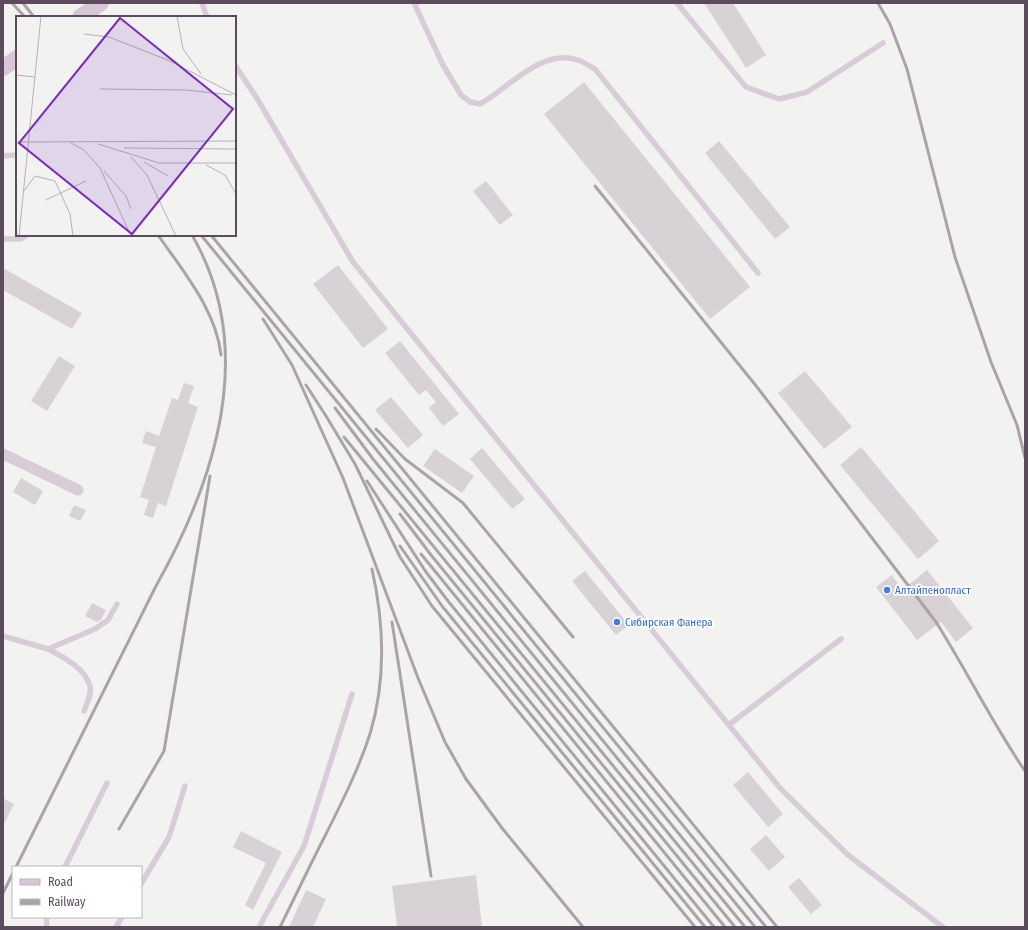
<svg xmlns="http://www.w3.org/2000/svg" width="1028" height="930" font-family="'Fira Sans Condensed',sans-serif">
  <rect width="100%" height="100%" fill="#f2f3f1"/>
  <!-- building -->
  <path fill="#d8d1d6" d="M704,3h29l33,52 -20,13z
    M584,82l166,205 -40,32 -166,-205z
    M719,141l71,86 -15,12 -70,-86z
    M486,181l27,34 -13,10 -27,-34z
    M338,265l50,64 -25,19 -50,-64z
    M3,268l79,45 -10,16 -69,-39z
    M400,341l59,73 -16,12 -14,-18 7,-6 -10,-12 -7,5 -34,-42z
    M59,356l16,10 -28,45 -16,-10z
    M805,371l47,56 -28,22 -46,-56z
    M184,383l10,3 -6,17 10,4 -32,99 -8,-3 -5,15 -9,-3 5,-15 -9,-3 16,-50 -14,-4 4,-12 13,5 13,-38 6,2z
    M391,397l32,38 -15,13 -33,-38z
    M861,447l78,94 -21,18 -78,-94z
    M482,448l43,51 -13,10 -42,-50z
    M435,449l39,27 -12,17 -39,-27z
    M21,478l22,13 -8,14 -22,-13z
    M74,505l12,5 -6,11 -11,-5z
    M927,570l46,58 -17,14 -15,-20 -24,18 -41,-53 16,-12 10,15z
    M585,571l44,54 -13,10 -44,-54z
    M92,603l14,7 -5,10 -4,2 -12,-6z
    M748,772l35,42 -15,13 -35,-42z
    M3,798l11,6 -11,22z
    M241,831l41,21 -29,58 -8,-5 21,-42 -33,-16z
    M766,835l19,22 -16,14 -19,-22z
    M476,875l6,52h-85l-5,-41z
    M799,878l23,27 -11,9 -23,-27z
    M306,890l20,9 -13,28h-24z"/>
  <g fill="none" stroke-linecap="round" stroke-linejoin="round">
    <!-- lane -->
    <path stroke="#d9ccd9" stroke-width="5.5" d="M202,3l5,14
      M414,3l29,62 18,30 9,7 10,2c29,-16 61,-56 98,-44 6,2 11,6 17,9l163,204
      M677,3l69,84 33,12 28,-7 76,-49
      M235,65l23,35 95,162 427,526 68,67 95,72
      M3,156l14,-1
      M3,239h18l6,-4
      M3,636l45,13 47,-20 13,-9 9,-16
      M48,649c15,8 37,19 42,37 2,8 -3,17 -6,25
      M730,724l111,-85
      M65,867l42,-84
      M141,884l28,-47 16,-51
      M46,917l1,10
      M116,927l6,-10
      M259,927l45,-81 48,-152"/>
    <!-- street -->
    <path stroke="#d9ccd9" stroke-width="11" d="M3,454l75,36"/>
    <!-- secondary -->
    <path stroke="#d7c6d6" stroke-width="16" d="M80,17l21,-14
      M3,68l14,-10"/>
    <!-- rail -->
    <path stroke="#aba3aa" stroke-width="3" d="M12,3l13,14
      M23,3l11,14
      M878,3l12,21 17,45 48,188 36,105 26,63 8,33
      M595,186l162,201 179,235c31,49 56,101 89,149
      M158,235c25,36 58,75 63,120
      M201,235l565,692
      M211,235l566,692
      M263,319l29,46 51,113 75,200 27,64 21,37 36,49 81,99
      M306,385l20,31 29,48 45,93 32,49 263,321
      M335,408l38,51 382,468
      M376,429l29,30 58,44 110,134
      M344,437l401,490
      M367,481l59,91 22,29 266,326
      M400,514l31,41 304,372
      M400,546l42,60 263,321
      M421,554l304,373
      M392,622l39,254
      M119,829l45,-78 46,-275
      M16,867l140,-281c60,-107 102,-237 36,-351
      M3,893l10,-20
      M280,927c16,-32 31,-64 47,-95 16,-32 32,-64 43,-98 16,-53 14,-111 2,-165"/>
  </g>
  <!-- markers -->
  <g fill="#3f7fe0" stroke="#fff" stroke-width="1.5">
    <circle cx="887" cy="590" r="4"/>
    <circle cx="617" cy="622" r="4"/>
  </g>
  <g text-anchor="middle" stroke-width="3.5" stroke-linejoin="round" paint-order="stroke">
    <!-- shop labels -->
    <g font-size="11" fill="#366cbe" stroke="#fff" text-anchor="start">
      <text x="895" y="594">Алтайпенопласт</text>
      <text x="625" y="626">Сибирская Фанера</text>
    </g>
  </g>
  <!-- overview -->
  <g transform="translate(16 16)">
    <rect width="220" height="220" fill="#f2f3f1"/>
    <path fill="none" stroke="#b6b0b5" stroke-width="1" d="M161,0l6,33 18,25M68,18l25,3 61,24 66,34M0,59l19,2M84,73l86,1 46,5M0,126l220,-1M55,127l13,7 16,18 31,68M82,128l61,19h77M108,132l112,1M115,141l16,18 29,61M128,146l24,14M190,149l19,10 11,19M88,155l22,25 5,13M8,175l11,-15 20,5 15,33 3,22M30,184l40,-19M3,220l22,-220"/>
    <path fill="#7b2cbf" fill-opacity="0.15" stroke="#7b2cbf" stroke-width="2" d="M104,2l113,91 -101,125 -113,-91z"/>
    <rect width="220" height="220" fill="none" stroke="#5c4b5c" stroke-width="2"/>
  </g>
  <!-- border -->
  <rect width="1028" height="930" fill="none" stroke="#5c4b5c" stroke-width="8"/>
  <!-- legend -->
  <rect x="12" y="866" width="130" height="52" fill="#ffffff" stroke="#beb7be"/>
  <rect x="20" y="879" width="20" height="6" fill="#d7c6d6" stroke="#beb7be"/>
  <text x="48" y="886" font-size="12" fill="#5c4b5c">Road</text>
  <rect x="20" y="899" width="20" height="6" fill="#aba3aa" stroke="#beb7be"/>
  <text x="48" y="906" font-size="12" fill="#5c4b5c">Railway</text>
</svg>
